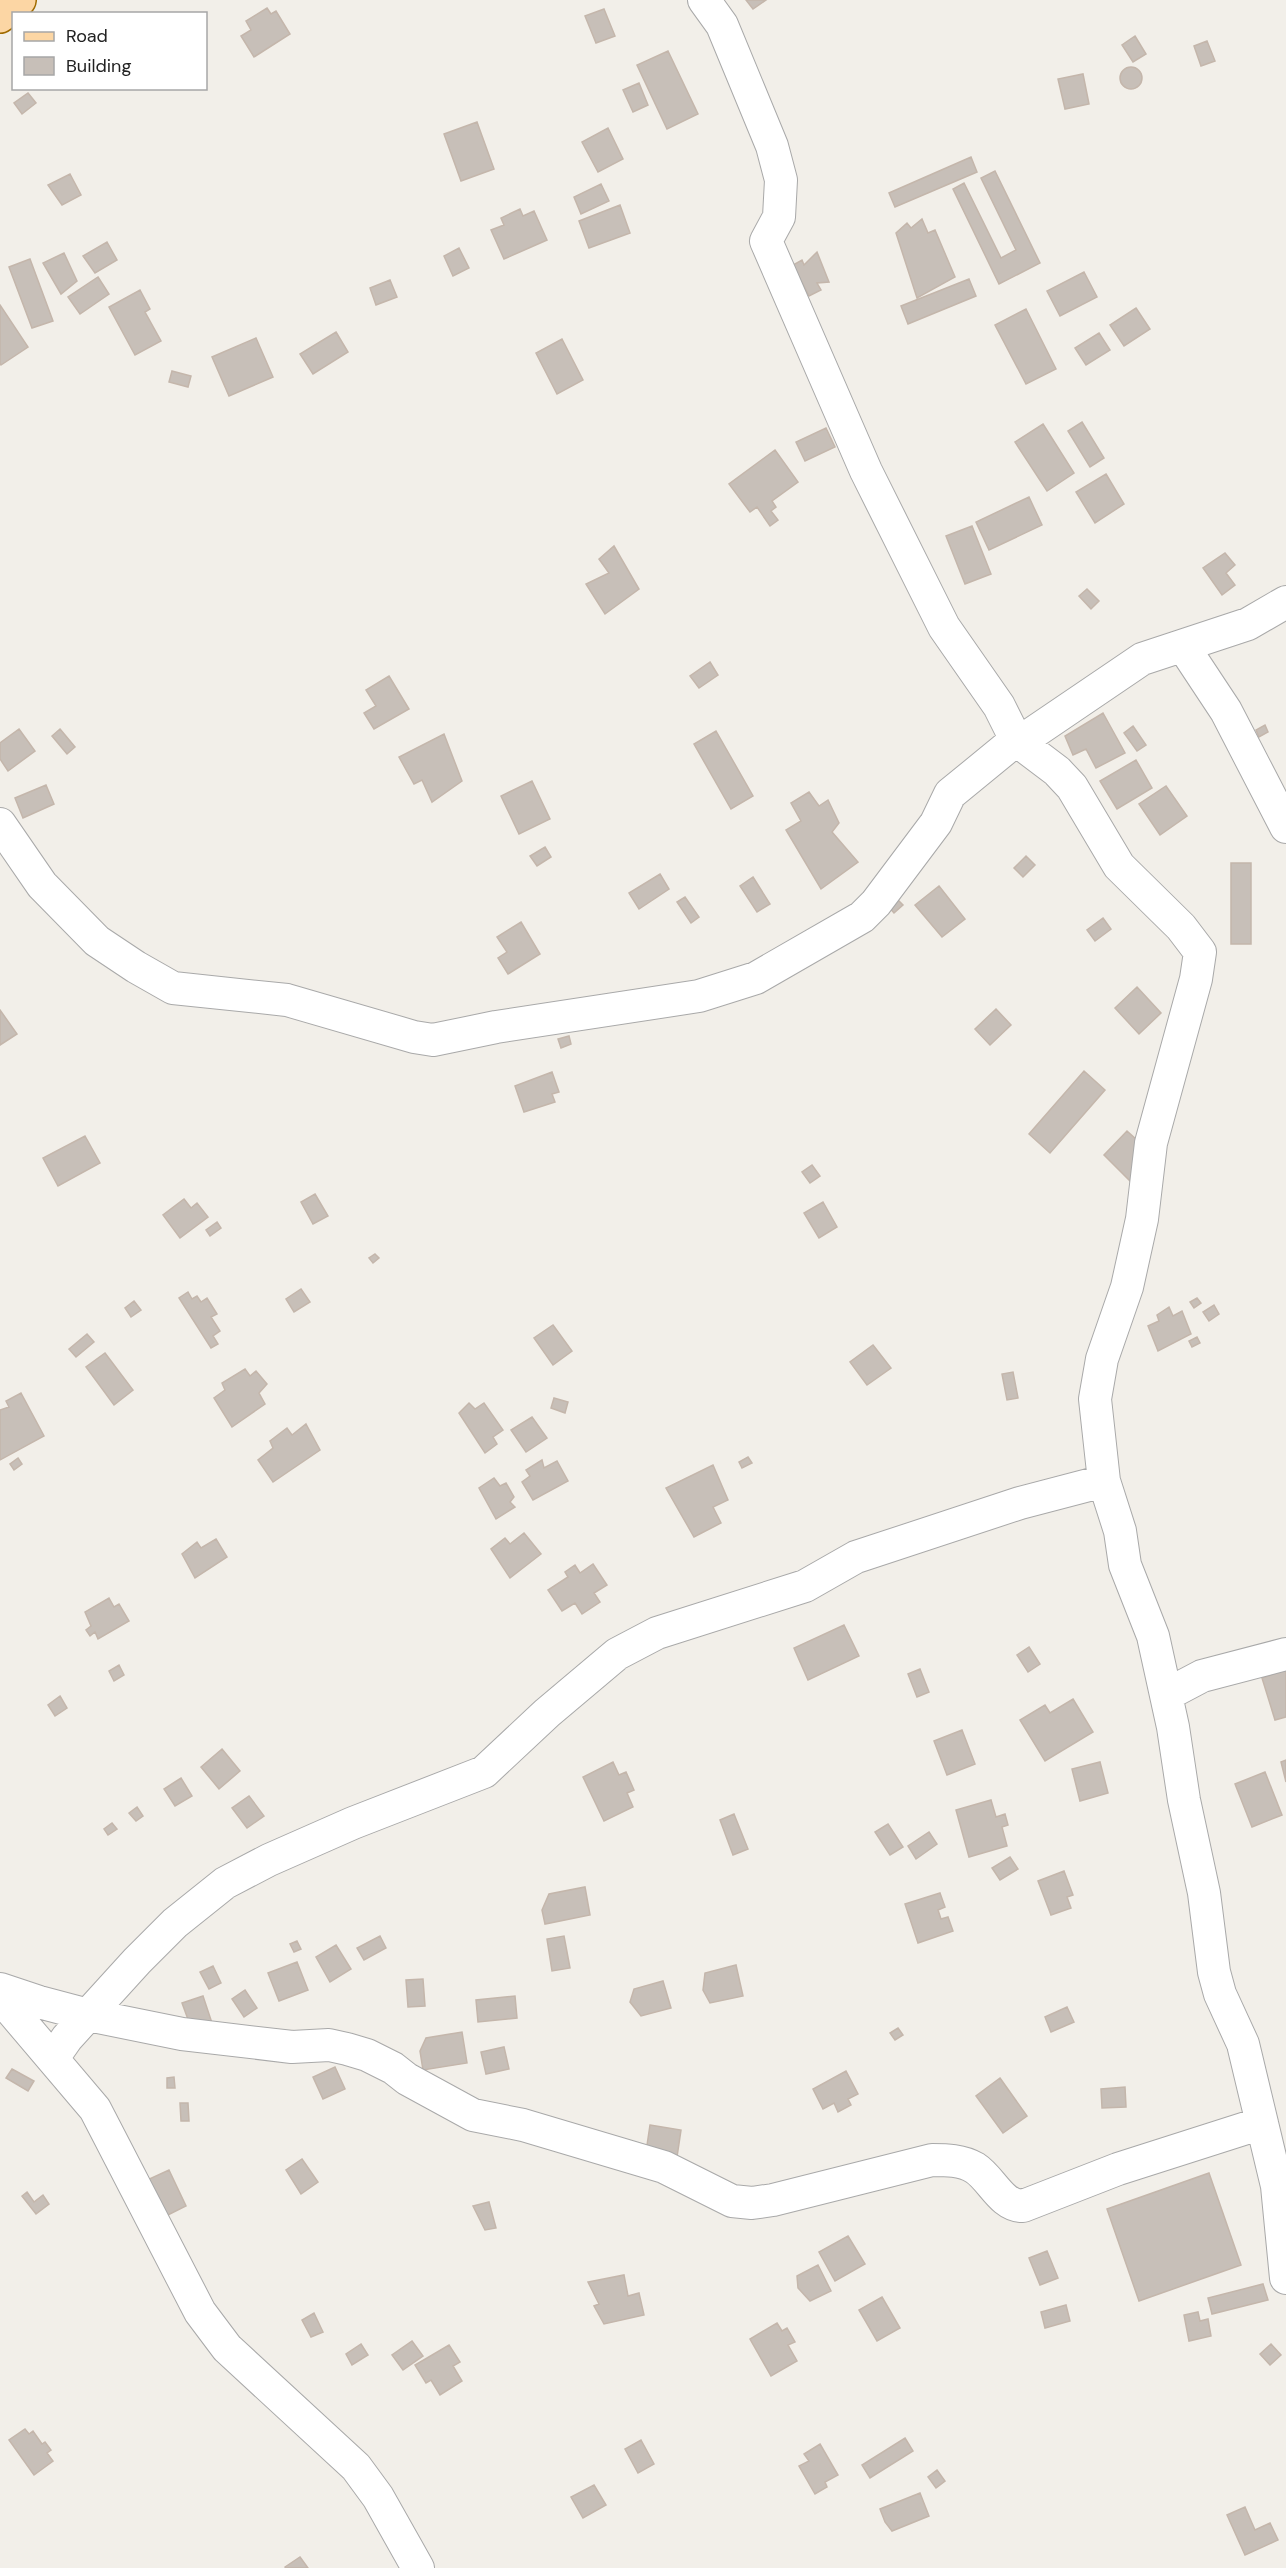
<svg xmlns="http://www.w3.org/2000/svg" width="1286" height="2568" font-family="'DM Sans',sans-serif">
  <rect width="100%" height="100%" fill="#f2efe9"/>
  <!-- building -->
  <path fill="#c7bfb8" stroke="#c4b6ab" stroke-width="1.5" d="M746,0h20l-13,9z
    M267,8l4,6 5,-3 14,23 -36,23 -13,-21 10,-6 -5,-9z
    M604,9l11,27 -19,7 -11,-27z
    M1135,36l11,18 -13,8 -11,-17z
    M1207,41l8,20 -14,5 -7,-20z
    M668,51l30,63 -31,15 -30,-64z
    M1120 78a11 11 0 1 1 22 0a11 11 0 1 1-22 0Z
    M1083,74l6,30 -24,5 -7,-30z
    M639,83l9,22 -15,7 -10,-22z
    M28,93l8,10 -14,11 -8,-11z
    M477,122l17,47 -33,12 -17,-47z
    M608,128l15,31 -25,13 -16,-30z
    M971,157l6,15 -82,35 -6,-14z
    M995,171l45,92 -41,21 -46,-95 11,-6 37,75 15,-8 -35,-72z
    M70,174l11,21 -19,10 -14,-20z
    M601,184l8,17 -28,13 -7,-17z
    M620,205l10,28 -41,15 -10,-27z
    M520,209l3,7 11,-5 13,29 -43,19 -13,-29 13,-5 -3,-7z
    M922,219l6,14 7,-3 20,47 -38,21 -21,-65 11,-10 4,5z
    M107,242l10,18 -22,13 -12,-17z
    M459,248l10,20 -16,8 -9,-20z
    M817,252l12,30 -12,1 4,7 -12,6 -16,-31 9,-5 2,5z
    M64,253l13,28 -16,13 -18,-31z
    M30,259l23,62 -21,7 -23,-61z
    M1084,272l13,25 -37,19 -13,-25z
    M98,277l11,17 -29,20 -12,-17z
    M969,279l7,17 -68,28 -7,-18z
    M390,280l7,17 -21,8 -6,-17z
    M140,290l10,19 -5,3 16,29 -26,14 -26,-48z
    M0,305l28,42 -27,18 -1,-2z
    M1136,308l14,21 -26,17 -14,-21z
    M1026,309l30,60 -30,15 -31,-59z
    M336,332l12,20 -35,22 -13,-20z
    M1099,333l11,17 -24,15 -11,-17z
    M256,338l17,39 -44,19 -17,-39z
    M562,339l21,41 -26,14 -21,-41z
    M172,371l19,5 -3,11 -19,-5z
    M1082,422l22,36 -14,9 -22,-36z
    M1043,424l31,49 -27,18 -32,-49z
    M826,428l9,19 -30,14 -9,-19z
    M775,450l23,32 -26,19 4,6 -5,4 7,9 -8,6 -13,-19 -7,5 -21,-28z
    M1106,474l18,30 -29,19 -19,-31z
    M1029,497l13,28 -53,25 -13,-28z
    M972,526l19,48 -26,10 -19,-48z
    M614,546l25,43 -34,25 -19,-30 23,-11 -10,-14z
    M1225,553l10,12 -9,8 9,12 -13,10 -19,-27z
    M1087,589l12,12 -8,8 -12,-13z
    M710,662l8,13 -19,13 -9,-12z
    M389,676l20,33 -35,20 -10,-16 12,-7 -10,-16z
    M1103,713l22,40 -29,15 -10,-19 -13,6 -8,-19z
    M1265,725l3,7 -9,5 -3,-7z
    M1133,726l13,19 -9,6 -13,-18z
    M19,729l16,22 -27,20 -8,-12v-16z
    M60,729l15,18 -8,7 -15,-18z
    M716,731l37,65 -22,13 -37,-65z
    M444,734l18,47 -30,21 -10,-22 -8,4 -15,-27z
    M1136,760l16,28 -35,21 -17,-28z
    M532,781l18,38 -31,15 -18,-38z
    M46,785l8,19 -31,14 -8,-20z
    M1166,786l21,30 -27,19 -21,-31z
    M809,792l10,14 9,-6 11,23 -7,9 26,30 -37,27 -35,-59 15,-9 -10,-18z
    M545,847l6,10 -14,9 -7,-10z
    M1026,856l9,9 -12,12 -9,-9z
    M1231,863h20v81h-20z
    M660,874l9,15 -30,20 -10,-16z
    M753,877l17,27 -13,8 -17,-26z
    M939,886l26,33 -23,18 -27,-32z
    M685,897l14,20 -8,6 -14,-21z
    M896,898l7,7 -9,8 -6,-7z
    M1103,918l8,11 -16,12 -8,-11z
    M521,922l19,32 -32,20 -10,-16 9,-6 -10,-15z
    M1137,987l24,26 -22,21 -24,-26z
    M996,1009l15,16 -21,20 -15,-16z
    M0,1010l17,24 -17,11z
    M569,1036l2,8 -10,4 -3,-9z
    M1084,1071l21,19 -55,63 -21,-19z
    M552,1072l7,20 -7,2 3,8 -31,10 -9,-26z
    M1127,1131l20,18 -17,32 -26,-26z
    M85,1136l15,27 -42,23 -15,-28z
    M812,1165l8,11 -10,7 -8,-11z
    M315,1194l13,22 -15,8 -12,-22z
    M184,1199l7,9 6,-5 11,14 -28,21 -17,-23z
    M823,1202l14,25 -18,11 -15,-25z
    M217,1222l4,6 -11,8 -4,-6z
    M375,1254l4,4 -6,5 -4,-5z
    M301,1289l9,13 -16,10 -8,-13z
    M188,1292l4,7 5,-3 4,6 6,-4 10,16 -6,3 9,14 -7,5 5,8 -7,4 -32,-50z
    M1197,1298l4,5 -7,5 -4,-6z
    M134,1301l7,9 -10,7 -6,-9z
    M1214,1305l5,9 -10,7 -6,-9z
    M1169,1307l4,9 9,-5 9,23 -33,17 -10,-25 11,-5 -2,-6z
    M553,1325l19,26 -19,14 -19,-27z
    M87,1334l7,8 -18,15 -7,-8z
    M1197,1337l3,6 -8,4 -3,-6z
    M873,1345l18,23 -24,17 -17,-23z
    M105,1353l28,37 -19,15 -28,-38z
    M245,1369l5,7 6,-5 11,13 -8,9 6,11 -33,23 -18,-29 11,-8 -3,-7z
    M1013,1372l5,26 -11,2 -5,-26z
    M21,1393l23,43 -44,24v-50l9,-3 -3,-6z
    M554,1398l14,4 -3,11 -14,-5z
    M469,1403l6,6 9,-6 19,27 -10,7 4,7 -12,9 -26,-40z
    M532,1417l15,21 -21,14 -15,-22z
    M306,1424l14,26 -47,32 -15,-22 15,-12 -3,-7 17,-13 5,7z
    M748,1457l4,6 -10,5 -3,-6z
    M18,1458l4,6 -8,6 -4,-6z
    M542,1460l2,8 13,-7 11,20 -35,19 -11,-18 8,-6 -4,-6z
    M713,1465l15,35 -15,7 8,16 -27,14 -28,-49z
    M494,1478l6,8 6,-3 8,14 -4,5 5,5 -19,12 -17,-31z
    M524,1533l17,21 -31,24 -19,-29 14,-11 5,6z
    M216,1539l11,18 -32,21 -13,-24 15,-12 4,6z
    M593,1564l14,21 -13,8 6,9 -18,12 -7,-11 -13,8 -14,-21 20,-13 -3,-5 10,-7 5,8z
    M109,1598l5,9 5,-3 10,17 -31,18 -3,-7 -5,4 -4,-6 5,-4 -6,-14z
    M844,1625l15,31 -51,24 -14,-32z
    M1029,1647l11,17 -12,8 -11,-17z
    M119,1665l5,10 -10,6 -5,-10z
    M920,1669l9,23 -12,5 -9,-23z
    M1286,1670v47l-11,3 -13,-42z
    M60,1696l7,12 -12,8 -7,-11z
    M1073,1699l20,33 -48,29 -25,-41 25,-15 5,8z
    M962,1730l13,34 -28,11 -13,-34z
    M222,1749l18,22 -21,18 -18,-22z
    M1286,1760v22l-5,-20z
    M613,1762l6,13 7,-3 8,18 -7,3 6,14 -29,14 -21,-44z
    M1100,1762l8,31 -28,8 -8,-32z
    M1265,1772l17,43 -30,12 -17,-43z
    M181,1778l11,18 -17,10 -11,-17z
    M249,1796l15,20 -17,12 -15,-20z
    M991,1800l5,17 9,-3 3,11 -6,2 5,19 -38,11 -13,-47z
    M137,1807l6,9 -7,5 -7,-8z
    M734,1814l14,35 -15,6 -13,-35z
    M112,1823l5,6 -9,6 -4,-6z
    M888,1824l15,23 -13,8 -15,-23z
    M929,1832l8,12 -21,15 -8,-13z
    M1010,1857l8,12 -18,11 -8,-12z
    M1064,1871l9,24 -6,2 4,11 -20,7 -13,-34z
    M585,1887l5,28 -45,9 -3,-14 7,-16z
    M940,1893l5,14 -7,3 3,9 7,-2 5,14 -35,12 -13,-39z
    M380,1936l6,12 -22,12 -7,-12z
    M564,1936l6,32 -18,3 -5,-32z
    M297,1941l4,8 -7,3 -4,-8z
    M336,1945l15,24 -21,13 -14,-25z
    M297,1962l11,28 -29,11 -11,-28z
    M736,1965l7,31 -33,7 -7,-13 2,-17z
    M213,1966l8,17 -12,6 -9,-17z
    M423,1979l2,27 -17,1 -2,-27z
    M663,1981l8,27 -30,8 -11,-14 4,-13z
    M245,1990l12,18 -13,9 -12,-18z
    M203,1996l10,30 -20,7 -11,-30z
    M515,1996l2,22 -39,4 -2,-22z
    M1067,2007l7,15 -23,10 -6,-15z
    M898,2028l5,7 -8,5 -5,-7z
    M462,2032l5,31 -44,7 -3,-19 6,-13z
    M504,2047l5,22 -23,5 -5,-22z
    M335,2067l10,22 -22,10 -10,-22z
    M12,2069l22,12 -6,10 -22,-13z
    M846,2071l12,23 -10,5 3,6 -13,7 -4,-9 -11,6 -10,-20z
    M174,2077l1,11h-8v-10z
    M1000,2078l27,38 -24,17 -27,-37z
    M1125,2087l1,20 -24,1 -1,-19z
    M180,2103h8l1,18h-8z
    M650,2125l31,5 -4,27 -31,-5z
    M302,2159l16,23 -17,12 -15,-24z
    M169,2170l17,36 -22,11 -17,-37z
    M1209,2173l32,92 -102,36 -32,-92z
    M27,2192l7,10 9,-7 6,9 -13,10 -14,-18z
    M489,2202l7,26 -11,2 -12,-24z
    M848,2236l17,28 -30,17 -16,-29z
    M1047,2251l11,27 -18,7 -11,-27z
    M818,2265l13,26 -21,10 -12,-13 -1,-12z
    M624,2275l4,21 11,-3 5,22 -40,9 -10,-18 5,-2 -11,-22z
    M1263,2284l5,16 -56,14 -4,-16z
    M882,2297l18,31 -23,13 -18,-31z
    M1066,2305l4,16 -25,7 -4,-16z
    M1198,2312l2,9 8,-2 3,17 -22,5 -5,-26z
    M314,2313l9,19 -12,5 -9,-17z
    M777,2323l5,8 5,-3 8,14 -7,3 9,16 -26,15 -21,-37z
    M412,2341l11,15 -20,14 -11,-15z
    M361,2344l7,11 -16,10 -6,-11z
    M1271,2344l10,11 -11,10 -10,-11z
    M449,2345l11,17 -7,4 9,15 -22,14 -9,-15 -5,3 -11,-18z
    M25,2429l4,5 4,-3 9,13 3,-2 6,8 -4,3 6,8 -19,14 -25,-35z
    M905,2438l8,13 -43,27 -8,-13z
    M641,2440l13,24 -16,9 -13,-24z
    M820,2444l18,31 -13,7 2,5 -12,7 -16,-28 10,-5 -5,-7z
    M937,2470l8,11 -9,7 -8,-11z
    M594,2485l12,20 -23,13 -12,-21z
    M920,2493l9,23 -37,15 -7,-9 -5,-13z
    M1245,2507l10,23 15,-7 8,17 -33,15 -18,-40z
    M300,2557l8,11h-22l-1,-1z"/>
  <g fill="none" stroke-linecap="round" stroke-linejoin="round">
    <!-- minor casing -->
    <g stroke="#a9a9a9" stroke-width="34">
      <path id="minor" d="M704,0l18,25 50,121 9,34 -2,37 -13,24 100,230 78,156 55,79 17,34 41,31 15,16 47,79 62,61 19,25 -4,27 -45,164 -9,76 -15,68 -25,72 -7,40 9,82 16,50 5,34 28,71 20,91 11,73 20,93 10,79 6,22 23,50 34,142 9,92
        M1183,646l43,65 60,116
        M0,824l42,61 55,56 39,26 37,21 114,12 127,37 19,3 63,-13 203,-31 57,-18 106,-61 14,-14 60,-80 14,-29 66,-54 14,-5 112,-76 106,-35 38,-22
        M1166,1695l36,-19 84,-22
        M0,1989l39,13 49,13 94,19 110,13 37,-2 18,4 20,6 26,13 14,11 66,36 50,10 141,42 68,34 20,2 21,-3 159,-40c14,0 30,0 43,8 17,11 26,38 48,38l95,-37 144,-46
        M0,1997l95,112 105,203 27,36 129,119 22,30 40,71
        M53,2058l14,-20 70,-77 38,-38 50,-40 44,-23 84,-37 131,-51 63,-59 70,-59 40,-21 148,-47 51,-29 164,-54 84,-22"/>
    </g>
    <!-- major casing -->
    <g stroke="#a06b00" stroke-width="36">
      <path id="major" d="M0,16l19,-16"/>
    </g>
    <!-- minor -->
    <use href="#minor" stroke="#fff" stroke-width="32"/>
    <!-- major -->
    <use href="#major" stroke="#fcd6a4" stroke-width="33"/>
  </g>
  <!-- legend -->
  <rect x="12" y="12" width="195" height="78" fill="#ffffff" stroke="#a7a7a7" stroke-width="1.5"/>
  <rect x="24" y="32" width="30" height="9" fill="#fcd6a4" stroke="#a7a7a7" stroke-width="1.5"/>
  <text x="66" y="42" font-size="18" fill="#222222">Road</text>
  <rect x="24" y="57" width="30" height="18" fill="#c7bfb8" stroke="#a7a7a7" stroke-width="1.5"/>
  <text x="66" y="72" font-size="18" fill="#222222">Building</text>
</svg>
